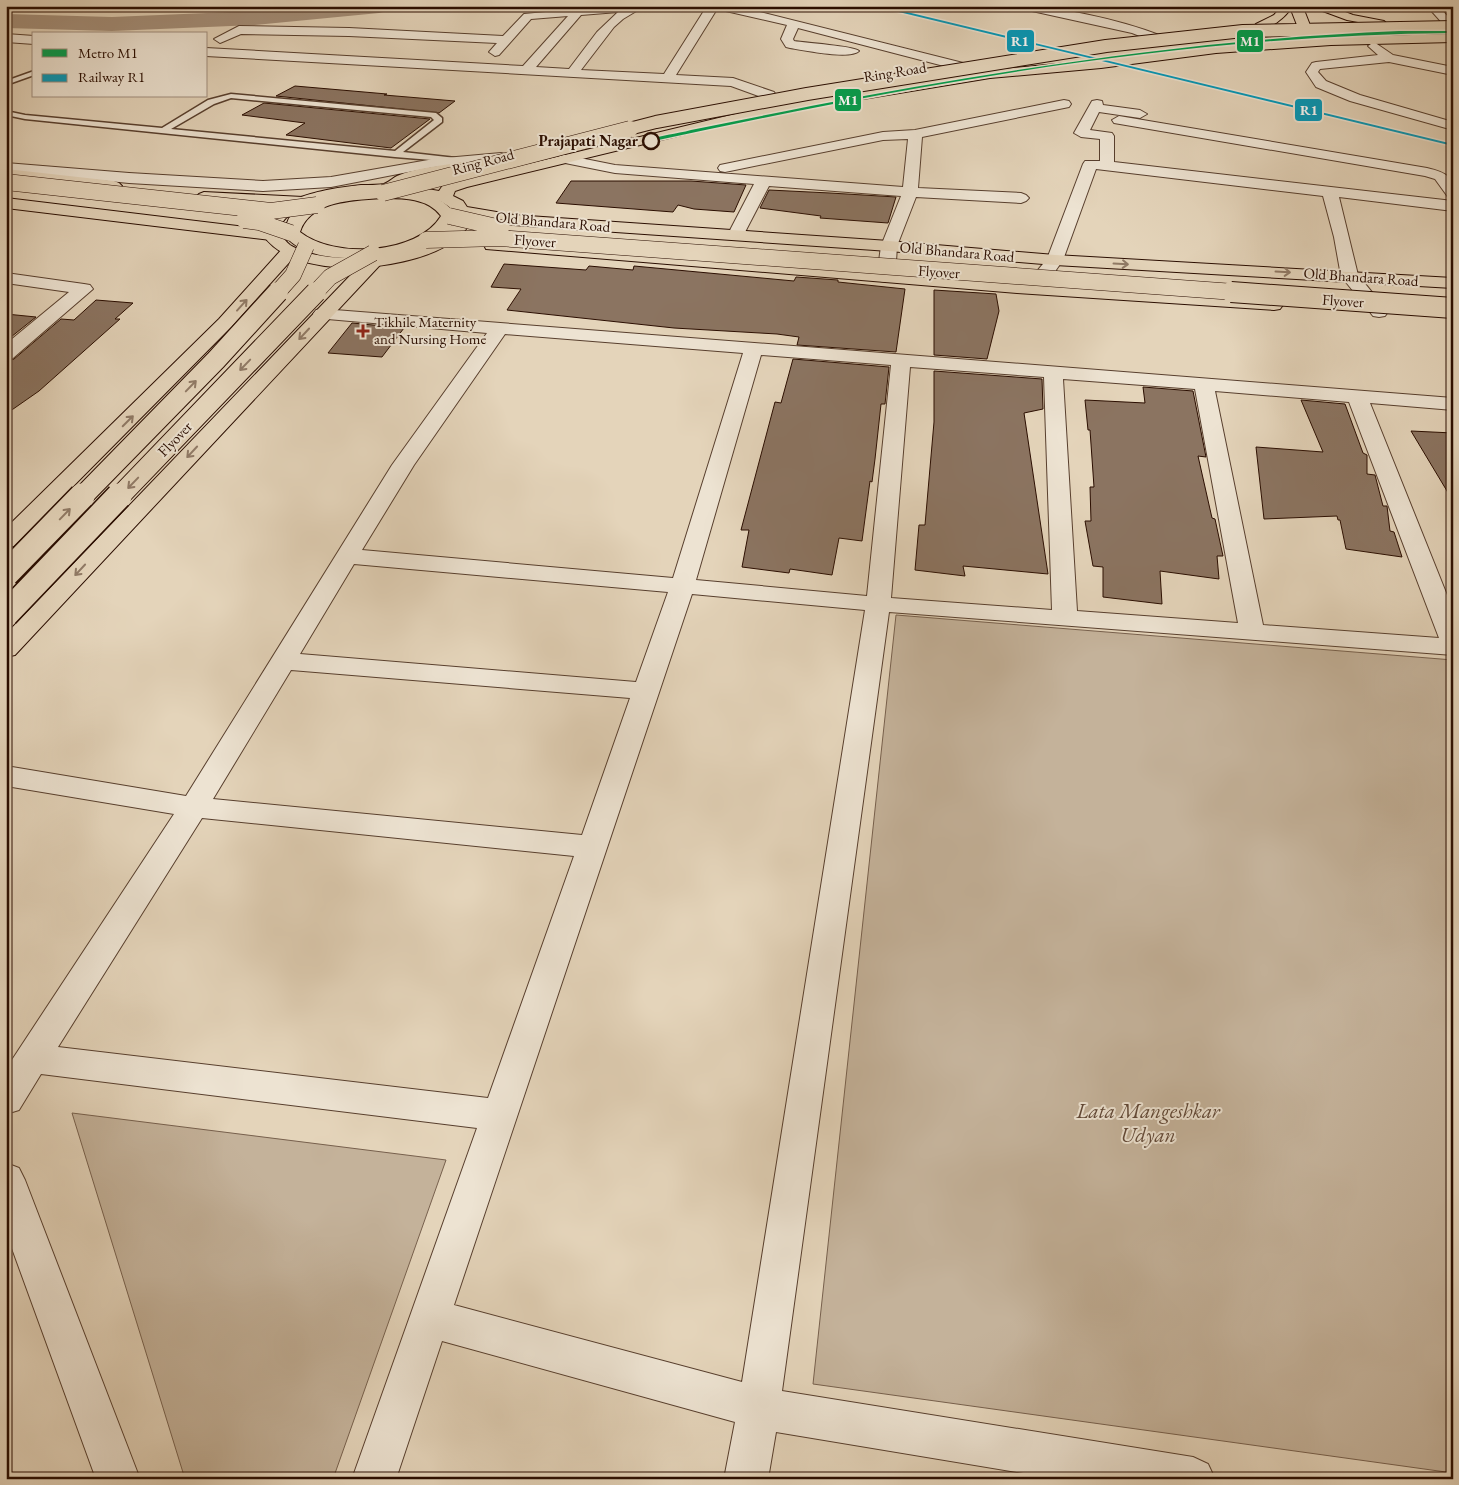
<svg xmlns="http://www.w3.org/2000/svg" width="1459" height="1485" font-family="'EB Garamond',serif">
  <rect width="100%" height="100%" fill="#e4d4ba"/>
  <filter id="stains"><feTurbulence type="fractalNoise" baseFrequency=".004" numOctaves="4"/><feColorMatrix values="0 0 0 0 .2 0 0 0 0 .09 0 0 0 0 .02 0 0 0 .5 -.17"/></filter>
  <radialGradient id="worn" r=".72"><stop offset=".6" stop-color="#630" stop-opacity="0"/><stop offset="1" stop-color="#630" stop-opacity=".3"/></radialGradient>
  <!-- green -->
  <path fill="#c4b29a" stroke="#77604d" d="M896,615l557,45v813l-640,-89z
    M72,1113l374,47 -113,319h-148z"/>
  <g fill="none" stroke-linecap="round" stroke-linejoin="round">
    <!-- river -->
    <path fill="#a5907b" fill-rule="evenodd" d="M306,6h84l-3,5 -8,2 -124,12 -143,6 -106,-3v-14l106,3 143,-6z"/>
  </g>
  <!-- building -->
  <path fill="#8b7461" stroke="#2a0d00" d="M295,86l92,8 -3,1 71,6 -16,12 -163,-17z
    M264,103l166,16 -39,29 -105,-13 19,-12 -63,-8z
    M571,181h120l55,4 -12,27 -40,-3 -16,-4 -5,7 -117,-9z
    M769,190l61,3 66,4 -8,26 -68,-5 1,-2 -61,-8z
    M504,264l82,6 3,-4 44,4 1,-4 160,15 2,-4 42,3v2l67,7 -9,63 -99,-7 2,-8 -22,-3 -103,-6 -167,-18 14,-21 -30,-2z
    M934,290l62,4 3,17 -12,48 -53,-4z
    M96,300l37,3 -18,16h5l-81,72 -33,23v-52l8,-3 47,-40 13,1z
    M6,314l30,3 -30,24z
    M352,323l52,5 -22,29 -54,-4z
    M793,359l96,8 -4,37h-4l-6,55 -3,23 -2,-1 -8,60 -23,-3 -7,37 -42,-6 -1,4 -47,-6 7,-37h-8l34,-128 6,1z
    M934,371l108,8 1,30 -19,4 24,161 -85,-8 2,10 -50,-6 4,-45h6l9,-103z
    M1143,387l50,4 13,66 -8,-1 14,62 3,1 8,37h-6l2,23 -59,-8 2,33 -59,-7v-30l-10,-1 -8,-45h6l-1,-34h4l-4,-57h-2l-3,-30 60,3z
    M1301,400l44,4 18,49 4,2v19l8,1 8,31h4l3,25 4,1 8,25 -56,-8 -6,-29h-2l-1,-4 -73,3 -8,-72 67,5z
    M1411,431l42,2v68z"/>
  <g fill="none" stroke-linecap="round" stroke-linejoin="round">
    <!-- service casing -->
    <g stroke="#583f2e" stroke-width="3">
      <path id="service" d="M34,71v4l-28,10v-4z
        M231,94l205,19 6,5v4l-39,30 53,6 4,2 -4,2 -61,-5 -370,-38 -19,-4v-4l19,4 137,13 46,-28zM231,98l200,19 3,3 -39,31 -224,-22 43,-25z"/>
    </g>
    <!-- minor casing -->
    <g stroke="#583f2e" stroke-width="2">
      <path id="minor" d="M610,6l33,1 -20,12 -9,8 -33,43 83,4 43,-68h29l259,65 1,3 -6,4 -192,-50 -5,11 1,2c12,2 60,5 65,10 -9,9 -56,-1 -69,-3l-4,-1 -5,-8 6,-14 -70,-16 -41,66 57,3 41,14 2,3 -2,3h-10l-33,-12 -525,-30v-8l317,18 45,-50 -37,3 -32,36 -4,1 -6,-4 8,-9 -148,-7 -108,-2 -21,9 -6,-4 25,-13 110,2 154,8 21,-22zM618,12l-21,20 -28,37 -33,-2 45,-52z
        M1018,6c40,0 103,14 141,29l2,3 -6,4 -23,-9 -109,-24z
        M1427,6h11l14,15v4h-8z
        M6,34l28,2v8l-28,-2z
        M1374,42l19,13 60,12v8l-64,-13 -69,7 -2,3 8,9 34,14 93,27v8l-103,-29 -34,-14 -10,-15 6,-9 4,-1 62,-7 -10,-9z
        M1064,100l5,1 2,3 -2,3 -147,30 -4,51 103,5 5,2 3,3 -3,3 -5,2 -105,-6 -19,49 -2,31 -3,4 -6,1 -6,-1 -3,-4 4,-31 20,-50 -132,-10 -26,50 -2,3h-12l-2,-3 27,-52 -139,-11 -55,-11 -2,-3 2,-3 5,-1 50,10 288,22 5,-48 -25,1 -158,32 -5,-1 -2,-3 2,-3 5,-1 158,-32 32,-2z
        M1097,100l5,1 1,4 37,5 7,4 -7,4 -41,-6 -9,18 22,3 2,3v26l339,39v10l-114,-14 19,78 30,37 -3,4 -6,1 -6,-1 -32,-40 -7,-39 -11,-41 -227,-27 -33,91 -7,10 8,20 -3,4 -6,1 -6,-1 -11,-24 9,-11 36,-95 2,-3h15v-22l-19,-2 -7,-4 18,-32z
        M1119,116l308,52c21,5 26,8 26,31l-5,-2 -13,-18 -10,-3 -311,-53 -2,-3z
        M501,153l5,1 2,3 -2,3 -72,7 -103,20 -68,4 -134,-8 -123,-12v-8l123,10 134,8 68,-4 103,-18z
        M6,273l78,11 6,1 3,4 -80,69 -7,2v-16l63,-52 -63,-9z
        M322,309l1131,89v12l-83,-7 83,207v45l-564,-43 -107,779 411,66 15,7 7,15h-156l-283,-47 -8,47h-44l11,-57 -293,-81 -46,138h-44l125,-351 -436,-54 -22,36 -13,4v-45l168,-255 -168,-28v-20l180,30 206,-331 95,-132 -171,-15 -3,-4 3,-4zM505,334l238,19 -70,225 -311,-28 52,-85zM761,355l130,10 -24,231 -171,-16zM910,367l134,10 8,233 -161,-12zM1063,379l132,10 43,234 -161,-12zM1215,391l134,11 90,236 -176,-13zM354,564l314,28 -32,90 -336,-28zM692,594l173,16 -123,772 -288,-77zM291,670l339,28 -48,137 -369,-36zM202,818l372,38 -86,242 -430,-51z
        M6,1163l13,5 6,12 115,299h-44l-90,-247z"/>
    </g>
    <!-- primary casing -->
    <g stroke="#2a0d00" stroke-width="2">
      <path id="primary" d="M1282,6h11c-7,10 -23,26 -37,22l-2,-2 2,-2 18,-9z
        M1320,6h10l23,9 31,6 2,2 -6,3 -33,-6 -27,-10z
        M1453,34v8l-122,3 -115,8 -115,15 -111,10 -230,38 -293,71 -12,4 -2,5 10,5 4,6 47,8 375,26 166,14 398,23v10l-398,-23 -166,-14 -375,-26 -43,-8v6c-7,9 -15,18 -25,23 -44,25 -151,36 -183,-11 1,-38 69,-47 98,-50 8,0 16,0 23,-1 5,-2 9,-6 13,-8 18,-8 45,-10 64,-14l5,1 2,3 -2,3 -62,16 35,6 4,-6 14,-4 303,-73 230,-38 111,-10 115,-15 115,-8zM389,193c20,1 52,1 65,19l1,10c-32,35 -124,48 -165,23 -4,-3 -7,-8 -11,-11 1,-36 83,-40 110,-41z
        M492,240l525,43 257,17 6,1 3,4 -3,4 -6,1 -257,-17 -531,-44 -2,-4 2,-4z"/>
    </g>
    <!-- trunk casing -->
    <g stroke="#2a0d00" stroke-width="2">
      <path id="trunk" d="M6,169l108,12 5,2 3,3 -3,3 -5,2 -108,-13z
        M371,189c31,-2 67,0 86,27 -3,5 -6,12 -11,17 -16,17 -45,21 -67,24l3,4 -2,4 -365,390 -9,2v-23l361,-376c-27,1 -67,0 -84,-25l6,-15 13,-11 -98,-5 -5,-2 -3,-3 3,-3 5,-2 99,5 6,2 2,3 32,-9zM383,198c20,0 45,0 58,18 -24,39 -107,43 -141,16 10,-32 55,-32 83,-34z
        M6,198l265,32 6,2 2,3 -2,3 -6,2 -265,-32z
        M289,247l6,1 2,4 -2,4 -64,71 -217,219 -8,2v-20l213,-209 64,-71z"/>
    </g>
    <!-- service -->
    <use href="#service" fill="#ede3d2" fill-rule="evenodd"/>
    <!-- minor -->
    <use href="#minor" fill="#ede3d2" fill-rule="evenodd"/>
    <!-- primary -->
    <use href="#primary" fill="#e4d4ba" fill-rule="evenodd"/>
    <!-- trunk -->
    <use href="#trunk" fill="#e4d4ba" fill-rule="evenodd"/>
    <!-- rail casing -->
    <g stroke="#2a0d00" stroke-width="2.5">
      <path id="rail" d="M876,6l577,139"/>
    </g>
    <!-- rail -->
    <use href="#rail" stroke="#ede3d2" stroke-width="2" stroke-dasharray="5" stroke-linecap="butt"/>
    <!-- primary-bridge-far1 casing -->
    <g stroke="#2a0d00" stroke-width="14" stroke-linecap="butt">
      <path id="primary-bridge-far1" d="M1296,6l11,28
        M625,130l31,-8 151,-28 299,-48 137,-15 210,-4"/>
    </g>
    <!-- primary-bridge casing -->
    <g stroke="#2a0d00" stroke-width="17" stroke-linecap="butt">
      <path id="primary-bridge" d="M383,193l247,-64"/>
    </g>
    <!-- trunk-bridge-far2 casing -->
    <g stroke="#2a0d00" stroke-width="17" stroke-linecap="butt">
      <path id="trunk-bridge-far2" d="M6,182l265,29 46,-6
        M449,216l52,12
        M244,220l15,2 32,11
        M426,240l73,-2 749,55
        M277,293l16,-18 13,-29
        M315,293l15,-16 43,-24"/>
    </g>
    <!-- trunk-bridge-far1 casing -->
    <g stroke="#2a0d00" stroke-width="22" stroke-linecap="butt">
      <path id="trunk-bridge-far1" d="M1231,292l222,16
        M81,498l135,-138 62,-68
        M118,498l198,-206"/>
    </g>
    <!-- trunk-bridge casing -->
    <g stroke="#2a0d00" stroke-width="28" stroke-linecap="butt">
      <path id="trunk-bridge" d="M6,574l76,-78
        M6,614l113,-118"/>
    </g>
    <!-- primary-bridge-far1 -->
    <use href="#primary-bridge-far1" stroke="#e4d4ba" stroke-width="12"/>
    <!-- primary-bridge -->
    <use href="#primary-bridge" stroke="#e4d4ba" stroke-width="16"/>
    <!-- trunk-bridge-far2 -->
    <use href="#trunk-bridge-far2" stroke="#e4d4ba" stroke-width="16"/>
    <!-- trunk-bridge-far1 -->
    <use href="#trunk-bridge-far1" stroke="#e4d4ba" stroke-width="20"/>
    <!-- trunk-bridge -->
    <use href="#trunk-bridge" stroke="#e4d4ba" stroke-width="25"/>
    <!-- rail-1 casing -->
    <g stroke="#ede3d2" stroke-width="3">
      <path id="rail-1" d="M874,6h8l571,138v2z"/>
    </g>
    <!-- rail-1 -->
    <use href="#rail-1" fill="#0499b9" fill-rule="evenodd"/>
    <!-- metro-1 casing -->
    <g stroke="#ede3d2" stroke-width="3">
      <path id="metro-1" d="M1399,31h54v2c-270,2 -541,52 -804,109l-2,-1c12,-6 30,-7 44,-11 40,-8 80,-16 120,-24 195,-37 390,-67 588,-75z"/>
    </g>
    <!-- metro-1 -->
    <use href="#metro-1" fill="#029e4d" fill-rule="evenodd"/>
  </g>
  <!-- one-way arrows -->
  <defs><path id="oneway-shaft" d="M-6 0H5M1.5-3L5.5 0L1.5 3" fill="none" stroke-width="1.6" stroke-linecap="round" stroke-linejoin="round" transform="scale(1.25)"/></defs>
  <g stroke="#907a66">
    <use href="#oneway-shaft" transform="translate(1121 264) rotate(3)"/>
    <use href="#oneway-shaft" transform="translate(1283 272) rotate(3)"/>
    <use href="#oneway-shaft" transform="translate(242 305) rotate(-48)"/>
    <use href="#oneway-shaft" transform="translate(304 334) rotate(133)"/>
    <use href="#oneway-shaft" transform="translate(245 365) rotate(134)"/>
    <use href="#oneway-shaft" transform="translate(191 386) rotate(-46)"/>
    <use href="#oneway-shaft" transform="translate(128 421) rotate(-45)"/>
    <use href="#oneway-shaft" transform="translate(192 452) rotate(133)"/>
    <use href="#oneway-shaft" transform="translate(133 483) rotate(134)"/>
    <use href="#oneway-shaft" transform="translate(65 514) rotate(-46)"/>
    <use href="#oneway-shaft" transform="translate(80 570) rotate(133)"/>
  </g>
  <!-- markers -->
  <circle fill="#ede3d2" stroke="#2a0d00" stroke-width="2.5" cx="651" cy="141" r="8"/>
  <path fill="#8f2418" stroke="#ede3d2" stroke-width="2" d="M360.5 323.5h5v5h5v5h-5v5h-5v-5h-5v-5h5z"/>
  <g text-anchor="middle" stroke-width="4" stroke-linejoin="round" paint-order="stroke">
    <!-- far-street labels -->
    <g font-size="15" fill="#2a0d00" stroke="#ede3d2">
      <text transform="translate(895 72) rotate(-9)" y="5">Ring Road</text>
      <text transform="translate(483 162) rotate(-15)" y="5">Ring Road</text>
      <text transform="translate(553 222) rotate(5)" y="5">Old Bhandara Road</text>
      <text transform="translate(535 241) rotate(4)" y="5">Flyover</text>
      <text transform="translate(957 252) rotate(5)" y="5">Old Bhandara Road</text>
      <text transform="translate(939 272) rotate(4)" y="5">Flyover</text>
      <text transform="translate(1361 277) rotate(4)" y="5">Old Bhandara Road</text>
      <text transform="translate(1343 301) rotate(4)" y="5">Flyover</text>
      <text transform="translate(175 439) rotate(-46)" y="5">Flyover</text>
    </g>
    <!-- far-stop labels -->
    <g font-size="15" font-weight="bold" fill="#2a0d00" stroke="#ede3d2" text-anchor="end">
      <text x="638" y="146">Prajapati Nagar</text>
    </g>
    <!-- far-poi labels -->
    <g font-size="15" fill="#2a0d00" stroke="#ede3d2" text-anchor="start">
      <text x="374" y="327">Tikhile Maternity<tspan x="374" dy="17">and Nursing Home</tspan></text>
    </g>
    <!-- near-park labels -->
    <g font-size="21" font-style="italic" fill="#604736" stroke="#ede3d2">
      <text x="1148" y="1118">Lata Mangeshkar<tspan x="1148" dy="24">Udyan</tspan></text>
    </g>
  </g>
  <g stroke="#ede3d2" stroke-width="2">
    <rect x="1006" y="29" width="29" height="24" rx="5" fill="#0499b9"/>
    <rect x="1236" y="29" width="28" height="24" rx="5" fill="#029e4d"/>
    <rect x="834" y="88" width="28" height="24" rx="5" fill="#029e4d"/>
    <rect x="1294" y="98" width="29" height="24" rx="5" fill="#0499b9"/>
  </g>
  <g font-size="14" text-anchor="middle" font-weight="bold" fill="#fff">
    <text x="1020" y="46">R1</text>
    <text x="1250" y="46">M1</text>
    <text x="848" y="105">M1</text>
    <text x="1309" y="115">R1</text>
  </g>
  <!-- margin -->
  <rect width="1459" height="1485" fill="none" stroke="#e4d4ba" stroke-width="25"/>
  <rect x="8" y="8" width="1444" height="1470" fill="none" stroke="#2a0d00" stroke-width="2.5"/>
  <rect x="12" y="12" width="1434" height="1460" fill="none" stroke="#2a0d00"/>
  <!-- legend -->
  <rect x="32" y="32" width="175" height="65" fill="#ede3d2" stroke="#9f8d7e"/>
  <rect x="42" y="49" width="25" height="8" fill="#029e4d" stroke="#9f8d7e"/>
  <text x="78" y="58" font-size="15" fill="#2a0d00">Metro M1</text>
  <rect x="42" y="74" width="25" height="8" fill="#0499b9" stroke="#9f8d7e"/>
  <text x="78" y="82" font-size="15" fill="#2a0d00">Railway R1</text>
  <rect width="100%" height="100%" filter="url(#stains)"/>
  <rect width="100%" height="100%" fill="url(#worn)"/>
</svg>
